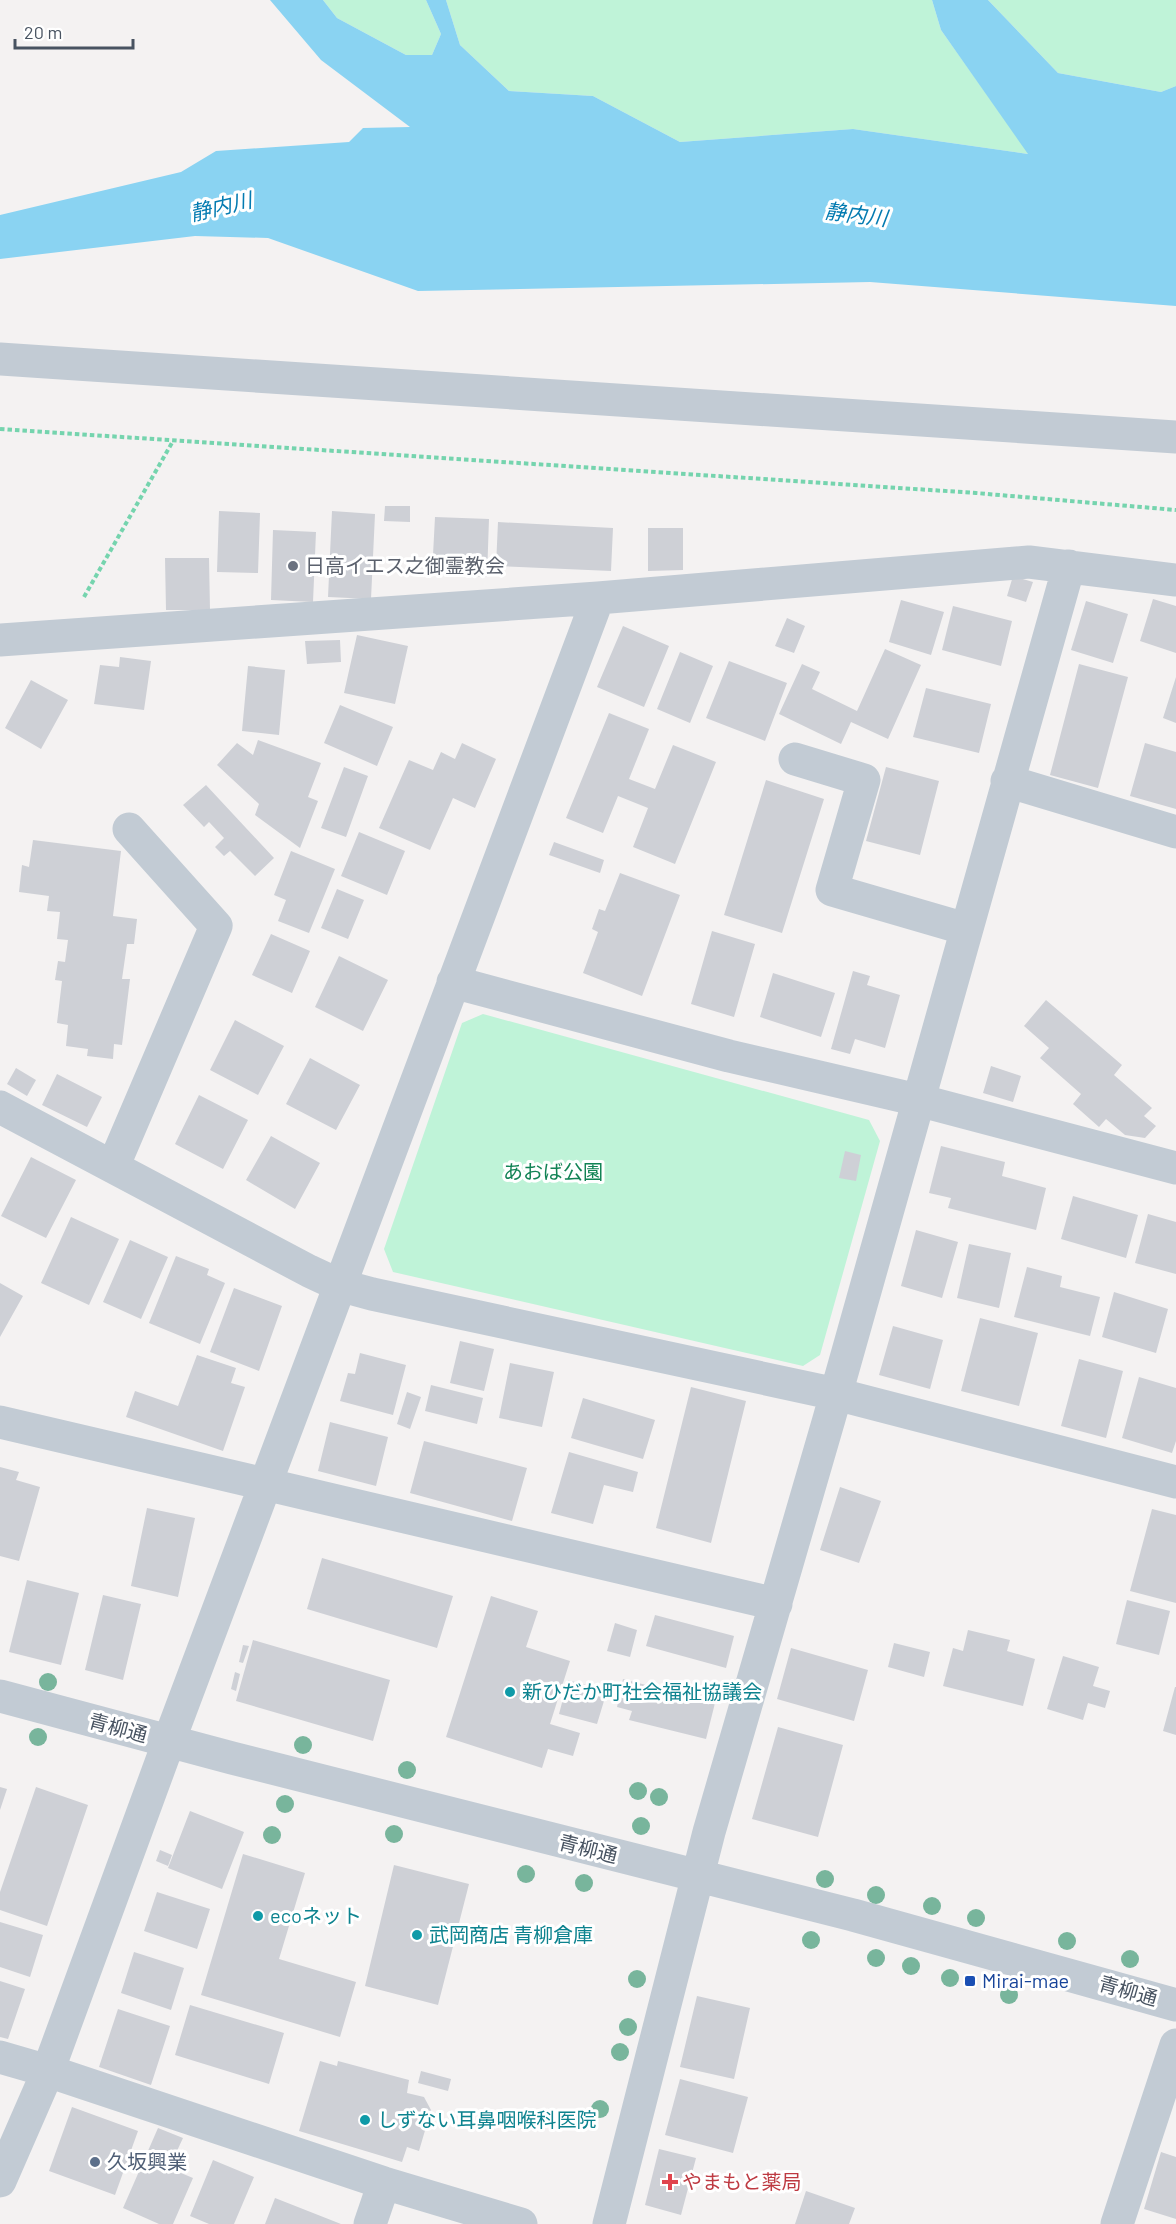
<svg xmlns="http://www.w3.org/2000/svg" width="1176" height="2224" font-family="Barlow,'Noto Sans JP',sans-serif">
  <rect width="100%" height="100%" fill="#f4f2f2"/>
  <!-- green -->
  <path fill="#bff3d8" d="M323,0h103l15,34 -9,21h-26l-69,-37z
    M446,0h486l9,30 88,124 -176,-25 -173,13 -87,-46 -84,-5 -49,-46z
    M988,0h188v86l-15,6 -103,-19z
    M483,1014l386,106 11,21 -60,214 -17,11 -410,-94 -9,-23 78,-226z"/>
  <!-- water -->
  <path fill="#8ad3f2" d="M270,0h53l14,18 69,37h26l9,-21 -15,-34h20l14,45 49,46 84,5 87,46 173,-13 175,25 -87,-124 -9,-30h56l70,73 103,19 15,-6v220l-306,-24 -452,9 -150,-53 -73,-2 -195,23v-44l181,-43 35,-21 133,-9 14,-14 47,-1 -89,-67z"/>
  <!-- building -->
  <path fill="#ced0d6" d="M385,506h25v16l-26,-1z
    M219,511l41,2 -2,60 -41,-1z
    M332,511l43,3 -4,85 -43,-2z
    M435,517l54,2 -2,58 -55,-3z
    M498,522l115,6 -2,43 -115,-5z
    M648,528h35v42l-35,1z
    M273,530l43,2 -3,70 -42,-2z
    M165,558h44l1,52h-44z
    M1013,576l20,6 -7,20 -19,-6z
    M1153,599l23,7v47l-36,-12z
    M901,600l43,12 -13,43 -42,-13z
    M1086,601l42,13 -15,49 -42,-13z
    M953,606l59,15 -11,45 -59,-16z
    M787,618l18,8 -11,27 -19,-7z
    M623,626l46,20 -25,61 -47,-20z
    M357,635l51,11 -13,58 -51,-11z
    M340,640l1,22 -34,2 -2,-23z
    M885,649l36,16 -33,74 -37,-17 -10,22 -62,-30 23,-50 18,8 -8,17 45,22z
    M680,652l33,14 -23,57 -33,-14z
    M120,657l31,4 -7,49 -50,-6 6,-39 19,2z
    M729,661l58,22 -22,58 -59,-23z
    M1079,664l49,13 -30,111 -48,-13z
    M248,666l37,4 -6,65 -37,-4z
    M1176,677v46l-13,-5z
    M31,680l37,20 -27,49 -36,-21z
    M926,688l65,16 -12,49 -66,-16z
    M340,705l53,22 -16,39 -53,-23z
    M609,713l40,16 -20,50 26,10 18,-44 43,17 -41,102 -42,-17 15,-39 -30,-12 -15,37 -37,-15z
    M258,740l63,23 -13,34 10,4 -18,47 -45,-33 4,-11 -42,-39 20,-22 16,12z
    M462,743l34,16 -21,49 -22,-10 -23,52 -51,-22 30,-68 24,10 8,-18 14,7z
    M1145,743l31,9v57l-46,-13z
    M344,767l24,9 -22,61 -25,-9z
    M886,767l53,14 -19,74 -54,-14z
    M766,780l58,19 -42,134 -58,-18z
    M206,785l68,73 -19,18 -25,-25 -6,5 -9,-9 9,-9 -15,-16 -5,5 -21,-22z
    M359,832l46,19 -18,44 -46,-19z
    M33,840l88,11 -8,65 24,3 -3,25h-7l-5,35h8l-8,66 -8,-1 -1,15 -26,-3 1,-7 -22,-3 2,-21 -11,-2 5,-42 -7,-1 3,-19 7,1 3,-22 -11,-1 3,-27 -13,-1 2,-15 -30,-4 3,-27 7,2z
    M554,842l50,18 -4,13 -51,-18z
    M291,851l44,18 -26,64 -31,-12 8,-21 -12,-5z
    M620,873l60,22 -38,101 -59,-23 15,-41 -6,-3 7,-20 6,2z
    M337,889l27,11 -16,39 -27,-11z
    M712,931l43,13 -21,73 -43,-13z
    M271,934l39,17 -18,42 -40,-18z
    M339,956l49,24 -25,51 -48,-24z
    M853,971l17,5 -3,9 33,10 -15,53 -30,-9 -5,15 -19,-5z
    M773,973l62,20 -14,44 -61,-20z
    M1046,1000l76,65 -8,10 38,33 -8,8 12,10 -11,12 -20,-3 -19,-16 -7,8 -26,-23 8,-10 -41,-36 9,-10 -25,-22z
    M235,1020l49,26 -26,49 -48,-25z
    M310,1058l50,27 -24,45 -50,-26z
    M991,1066l30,10 -8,26 -30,-9z
    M16,1068l20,12 -9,16 -20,-12z
    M57,1074l45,23 -15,30 -45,-22z
    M199,1095l49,25 -25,49 -48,-25z
    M271,1136l49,27 -25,46 -49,-29z
    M941,1146l64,16 -3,14 44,12 -10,42 -88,-22 3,-10 -22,-5z
    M845,1151l16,4 -5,26 -17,-3z
    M31,1157l45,23 -30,58 -45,-22z
    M1073,1196l65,19 -12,43 -65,-19z
    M1148,1214l28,8v52l-41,-11z
    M71,1217l48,22 -30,66 -48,-22z
    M916,1230l42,12 -16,56 -41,-12z
    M130,1240l38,17 -27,62 -38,-17z
    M969,1244l42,9 -12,55 -42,-10z
    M176,1256l33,13 -2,6 18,8 -25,61 -51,-21z
    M1027,1267l35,9 -2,11 40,10 -10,39 -76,-19z
    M0,1283l23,13 -23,41z
    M234,1288l48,18 -23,65 -49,-19z
    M1114,1292l54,17 -12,44 -54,-16z
    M980,1318l58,15 -19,73 -58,-15z
    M893,1326l50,14 -13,49 -51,-14z
    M460,1341l34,8 -10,42 -34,-8z
    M360,1353l46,12 -13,50 -53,-14 8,-28 7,1z
    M197,1355l39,13 -5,15 14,4 -22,64 -97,-34 9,-26 43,15z
    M1079,1359l44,12 -17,67 -45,-12z
    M510,1363l44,9 -12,55 -43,-9z
    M1139,1377l37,11v53l-4,12 -50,-15z
    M431,1385l52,13 -6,26 -52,-13z
    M691,1387l55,14 -35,142 -55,-15z
    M407,1392l14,5 -11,32 -13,-5z
    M583,1398l72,22 -12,39 -72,-21z
    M330,1422l58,15 -12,49 -58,-15z
    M424,1441l103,27 -15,53 -102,-28z
    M569,1452l69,20 -5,20 -29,-7 -11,39 -42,-11z
    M0,1467l19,5 -3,8 24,7 -21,74 -19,-5z
    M840,1487l41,14 -22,62 -39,-13z
    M147,1508l48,10 -17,79 -47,-11z
    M1152,1509l24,6v88l-46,-12z
    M322,1558l131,38 -16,52 -130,-39z
    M27,1580l52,13 -18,72 -52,-13z
    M103,1595l38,9 -18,76 -38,-10z
    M491,1596l47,15 -12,36 44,14 -20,63 30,9 -7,23 -25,-7 -6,19 -96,-31z
    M1127,1600l43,11 -11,44 -43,-11z
    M655,1615l79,21 -8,32 -80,-22z
    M615,1623l22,7 -7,27 -23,-6z
    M968,1630l42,10 -3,11 28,8 -12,47 -80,-20 10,-38 10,3z
    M253,1640l137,40 -17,61 -137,-40z
    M894,1643l36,9 -6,25 -36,-10z
    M243,1645l6,1 -6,17 -4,-1z
    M791,1648l77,22 -14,51 -77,-22z
    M1063,1656l36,11 -6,19 17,5 -5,17 -17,-5 -5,17 -36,-11z
    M235,1672l5,2 -4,17 -5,-2z
    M623,1679l92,24 -9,36 -77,-19 3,-9 -15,-4z
    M568,1680l39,11 -10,33 -38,-10z
    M1175,1687h1v48l-13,-4z
    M778,1727l65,18 -25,92 -66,-18z
    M0,1787l7,2 -7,21z
    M36,1787l52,18 -41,121 -47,-16v-18z
    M190,1811l54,21 -22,57 -54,-21z
    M160,1850l12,5 -4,11 -12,-5z
    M243,1854l62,19 -26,86 77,23 -16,55 -139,-42z
    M394,1865l75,19 -31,121 -73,-19z
    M157,1892l53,17 -13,40 -53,-18z
    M0,1922l43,13 -13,42 -30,-10z
    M134,1952l50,16 -13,42 -50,-17z
    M0,1981l25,8 -17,50 -8,-2z
    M697,1996l53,12 -16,71 -54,-12z
    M190,2005l94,28 -15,51 -94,-29z
    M118,2009l52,17 -19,59 -52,-18z
    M320,2061l17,5 1,-5 71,19 -2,13 17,4 7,13 -12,41 -12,-4 -5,15 -103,-31z
    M421,2071l30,8 -3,12 -30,-8z
    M680,2079l68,18 -15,56 -68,-18z
    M72,2107l66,24 -23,64 -66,-24z
    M158,2128l25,10 -14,30 24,10 -20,46h-14l-36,-16z
    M659,2149l37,9 -15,57 -36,-10z
    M1161,2152l15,5v62l-32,-10z
    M213,2160l41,17 -20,47h-25l-19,-8z
    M806,2191l49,17 -6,16h-54z
    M275,2198l66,26h-76z"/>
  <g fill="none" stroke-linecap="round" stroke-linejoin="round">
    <!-- path -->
    <path stroke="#75d4ae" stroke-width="4" stroke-dasharray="4.5 3" stroke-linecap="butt" d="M0,429l976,64 200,17
      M84,597l89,-156"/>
    <!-- minor -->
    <path stroke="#c2cbd4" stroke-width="33" d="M0,359l1176,78
      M0,640l598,-42 431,-36 147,18
      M795,759l69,21 -32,110 134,39
      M1007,781l169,51
      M453,982l276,74 189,44 258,68
      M0,1107l309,164 30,14 33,9 464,100 340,88
      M113,1167l103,-241 -87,-97
      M0,1422l776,182
      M0,1696l232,62 621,157 323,90
      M0,2057l48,14 336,112 137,41
      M0,2181l48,-110 121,-330 429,-1143
      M370,2224l14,-41
      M609,2224l100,-392 120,-413 240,-853
      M1117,2224l59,-179"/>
  </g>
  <!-- trees -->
  <g fill="#78b59c">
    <circle cx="48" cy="1682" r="9"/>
    <circle cx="38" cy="1737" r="9"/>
    <circle cx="303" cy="1745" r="9"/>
    <circle cx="407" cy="1770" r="9"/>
    <circle cx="638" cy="1791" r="9"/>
    <circle cx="659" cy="1797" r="9"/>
    <circle cx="285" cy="1804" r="9"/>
    <circle cx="641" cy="1826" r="9"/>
    <circle cx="394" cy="1834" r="9"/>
    <circle cx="272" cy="1835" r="9"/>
    <circle cx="526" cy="1874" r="9"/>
    <circle cx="825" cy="1879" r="9"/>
    <circle cx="584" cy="1883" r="9"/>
    <circle cx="876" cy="1895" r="9"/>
    <circle cx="932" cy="1906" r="9"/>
    <circle cx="976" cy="1918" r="9"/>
    <circle cx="811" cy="1940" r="9"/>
    <circle cx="1067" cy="1941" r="9"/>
    <circle cx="876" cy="1958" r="9"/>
    <circle cx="1130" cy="1959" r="9"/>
    <circle cx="911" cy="1966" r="9"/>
    <circle cx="950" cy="1978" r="9"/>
    <circle cx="637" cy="1979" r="9"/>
    <circle cx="1009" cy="1995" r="9"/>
    <circle cx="628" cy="2027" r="9"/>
    <circle cx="620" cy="2052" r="9"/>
    <circle cx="600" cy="2109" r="9"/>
  </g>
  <!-- markers -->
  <circle fill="#6b7280" stroke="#fff" stroke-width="2" cx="293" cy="566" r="6"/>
  <g fill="#0f9aa8" stroke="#fff" stroke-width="2">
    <circle cx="510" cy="1692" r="6"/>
    <circle cx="258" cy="1916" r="6"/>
    <circle cx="417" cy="1935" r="6"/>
    <circle cx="365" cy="2120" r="6"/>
  </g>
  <rect fill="#1a4fb4" stroke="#fff" stroke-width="2" x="964" y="1975" width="12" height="12" rx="3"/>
  <circle fill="#5c6f8a" stroke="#fff" stroke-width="2" cx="95" cy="2162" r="6"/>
  <path fill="#e0444e" stroke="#fff" stroke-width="2" d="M667 2173h6v6h6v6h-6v6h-6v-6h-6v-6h6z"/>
  <g text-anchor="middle" stroke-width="6" stroke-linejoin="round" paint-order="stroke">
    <!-- worship labels -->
    <g font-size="20" fill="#5b616d" stroke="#fff" text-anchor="start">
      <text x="305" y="573">日高イエス之御霊教会</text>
    </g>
    <!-- park labels -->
    <g font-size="20" fill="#128355" stroke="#fff">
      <text x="553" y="1179">あおば公園</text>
    </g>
    <!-- culture labels -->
    <g font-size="20" fill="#0d838f" stroke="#fff" text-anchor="start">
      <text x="522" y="1699">新ひだか町社会福祉協議会</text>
      <text x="270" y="1923">ecoネット</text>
      <text x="429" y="1942">武岡商店 青柳倉庫</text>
      <text x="377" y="2127">しずない耳鼻咽喉科医院</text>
    </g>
    <!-- street labels -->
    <g font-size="20" fill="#485361" stroke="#fff">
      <text transform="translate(118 1728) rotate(15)" y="7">青柳通</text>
      <text transform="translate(588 1849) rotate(14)" y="7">青柳通</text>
      <text transform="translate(1128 1991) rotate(16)" y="7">青柳通</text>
    </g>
    <!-- transit labels -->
    <g font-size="20" fill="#164399" stroke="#fff" text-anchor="start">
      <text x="982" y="1988">Mirai-mae</text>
    </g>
    <!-- service labels -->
    <g font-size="20" fill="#4e5e75" stroke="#fff" text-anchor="start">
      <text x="107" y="2169">久坂興業</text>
    </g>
    <!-- health labels -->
    <g font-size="20" fill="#be3a42" stroke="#fff" text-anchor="start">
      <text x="682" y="2189">やまもと薬局</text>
    </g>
    <!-- water labels -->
    <g font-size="21" font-style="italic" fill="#047bb1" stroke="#fff">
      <text transform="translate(221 207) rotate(-13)" y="7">静内川</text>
      <text transform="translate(856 215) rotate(7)" y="7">静内川</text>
    </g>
  </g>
  <!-- scale -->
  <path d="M15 39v9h118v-9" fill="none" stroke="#485361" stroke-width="3"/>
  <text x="24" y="39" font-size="18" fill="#485361" stroke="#ffffff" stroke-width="4.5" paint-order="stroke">20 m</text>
</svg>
